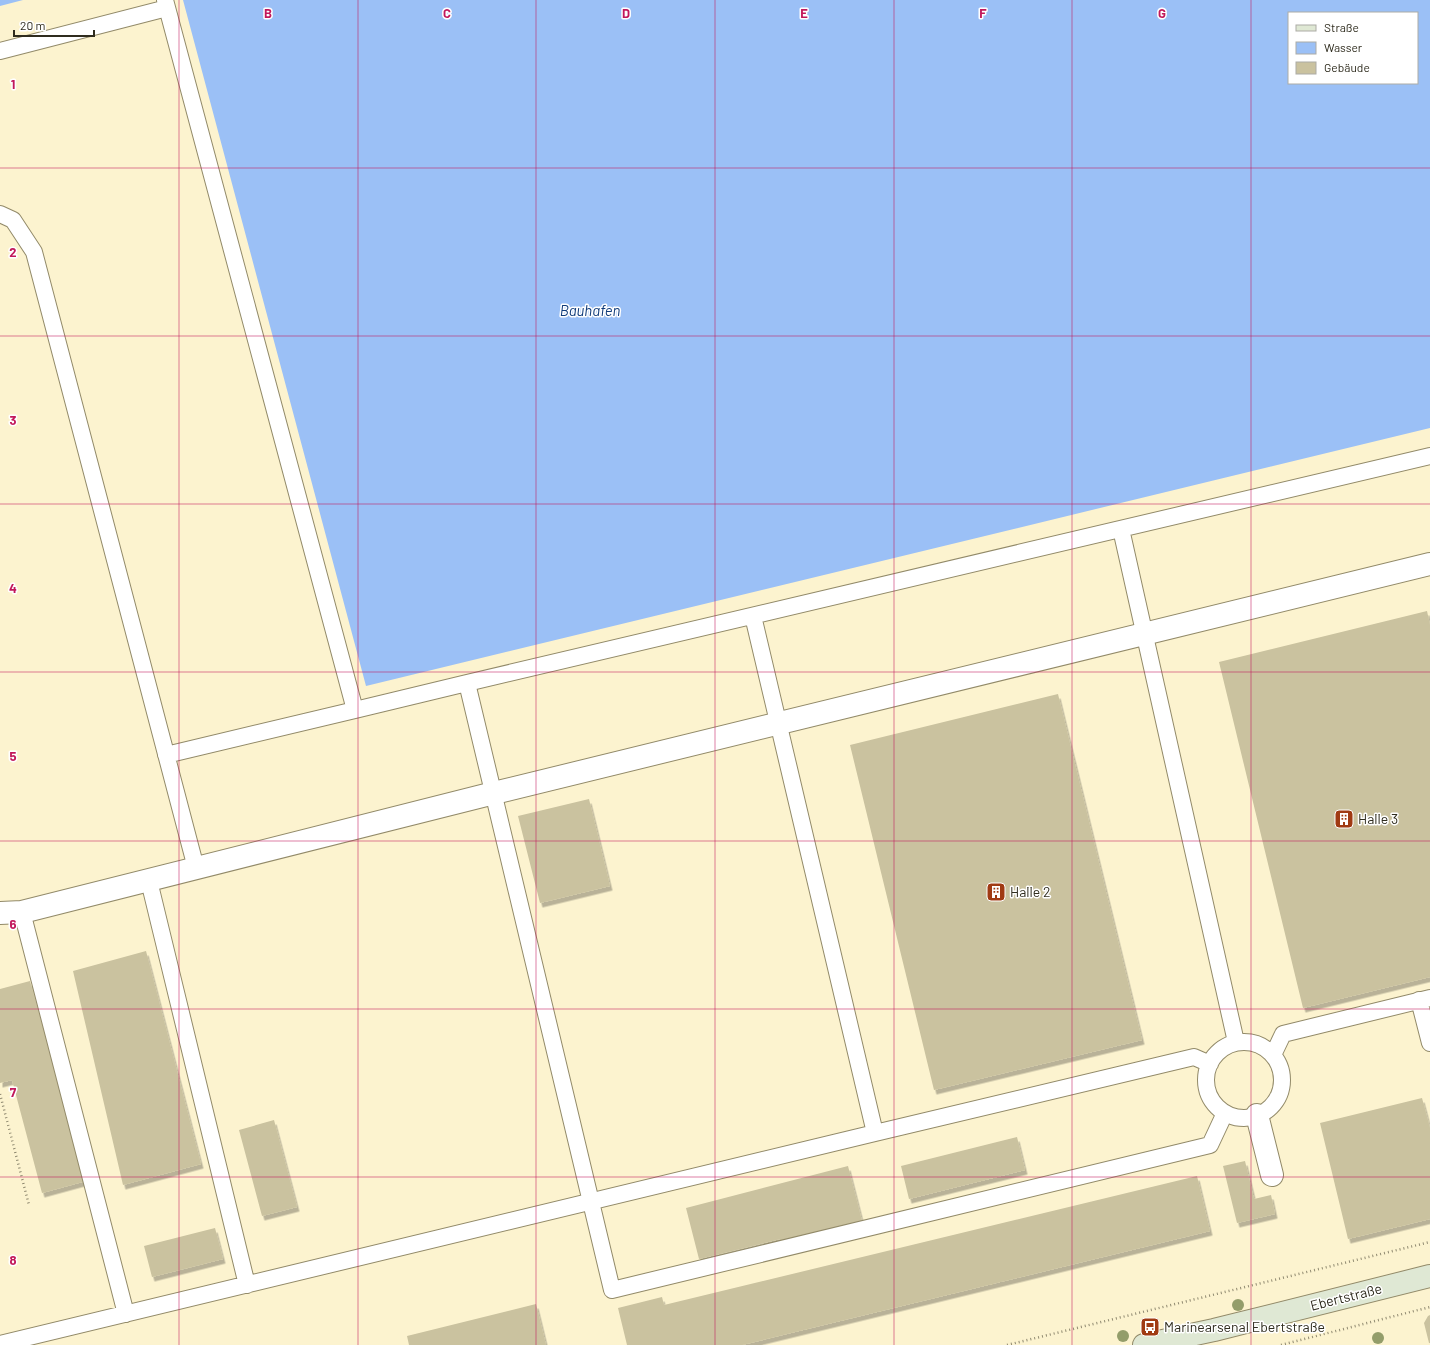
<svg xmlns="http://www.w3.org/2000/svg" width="1430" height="1345" font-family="Barlow,sans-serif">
  <defs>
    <filter id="shadow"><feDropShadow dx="2.5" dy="4.5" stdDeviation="0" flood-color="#0004"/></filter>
  </defs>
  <rect width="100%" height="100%" fill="#fcf3cf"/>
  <!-- water -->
  <path fill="#9bc0f6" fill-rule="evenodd" d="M0,0h23l-23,6z
    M183,0h1247v428l-1064,258zM1289,13h128v70h-128z"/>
  <!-- building -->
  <path fill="#cac29f" filter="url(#shadow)" d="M1427,611l3,14v352l-127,31 -84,-346z
    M1058,694l84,346 -208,50 -84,-345z
    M589,799l21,87 -70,17 -22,-87z
    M146,951l55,213 -78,21 -50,-214z
    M30,981l56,200 -44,12 -30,-113 -12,3v-94z
    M1422,1098l8,30v91l-82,20 -28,-116z
    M274,1120l23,87 -35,9 -23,-86z
    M1017,1137l8,33 -116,29 -8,-33z
    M1245,1161l9,38 17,-4 4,19 -38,9 -14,-57z
    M848,1166l15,59 -82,21 -1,-7 -81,20 -13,-51z
    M1197,1176l13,55 -468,114h-115l-9,-37 44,-11 2,8z
    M215,1228l8,31 -71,18 -8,-31z
    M536,1304l10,41h-137l-2,-9z
    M1430,1315v28h-1l-5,-20 4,-7z"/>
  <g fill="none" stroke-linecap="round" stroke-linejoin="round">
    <!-- lane casing -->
    <g stroke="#928a69" stroke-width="18">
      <path id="lane" d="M165,0l190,710 112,-27
        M0,51l167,-43
        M0,214l13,6 21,32 162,616
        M1121,529l115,513
        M166,755l189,-45
        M149,881l98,404
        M22,912l104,402
        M1419,1000l11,43
        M1206 1080a38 38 0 1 1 76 0a38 38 0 1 1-76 0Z
        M1273,1055l10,-21 147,-36
        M1225,1113l-15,32 -598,145 -145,-607 963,-227
        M875,1133l319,-76 16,7
        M0,1344l875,-211 -122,-517"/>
    </g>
    <!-- street casing -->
    <g stroke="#928a69" stroke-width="24">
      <path id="street" d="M0,913l22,-1 472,-119 936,-229
        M1257,1115l15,60"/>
    </g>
    <!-- secondary casing -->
    <g stroke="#928a69" stroke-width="24">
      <path id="secondary" d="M1144,1345l70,-15 216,-54"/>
    </g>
    <!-- path -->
    <path stroke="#908a71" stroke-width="2.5" stroke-dasharray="1 3" stroke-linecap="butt" d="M0,1094l29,111
      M1007,1345l423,-103
      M1281,1345l149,-38"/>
    <!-- lane -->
    <use href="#lane" stroke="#fff" stroke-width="16"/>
    <!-- street -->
    <use href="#street" stroke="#fff" stroke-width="22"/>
    <!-- secondary -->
    <use href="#secondary" stroke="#dfe8d4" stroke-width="22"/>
  </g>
  <!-- trees -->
  <g fill="#939d6a">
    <circle cx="1238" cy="1305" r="6"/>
    <circle cx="1123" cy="1336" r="6"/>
    <circle cx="1378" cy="1338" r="6"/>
  </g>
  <!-- grid -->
  <path fill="none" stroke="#c2185b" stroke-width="1" stroke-opacity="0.55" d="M179,0v1345M358,0v1345M536,0v1345M715,0v1345M894,0v1345M1072,0v1345M1251,0v1345M0,168h1430M0,336h1430M0,504h1430M0,672h1430M0,841h1430M0,1009h1430M0,1177h1430"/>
  <!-- icons -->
  <defs>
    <g id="building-square" transform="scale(1)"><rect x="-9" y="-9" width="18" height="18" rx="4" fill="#a03a13" stroke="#fff"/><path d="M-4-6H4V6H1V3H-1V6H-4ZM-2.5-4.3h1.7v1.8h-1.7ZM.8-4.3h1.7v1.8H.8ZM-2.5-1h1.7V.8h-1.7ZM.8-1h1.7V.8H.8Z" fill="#fff"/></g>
    <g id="bus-square" transform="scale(1)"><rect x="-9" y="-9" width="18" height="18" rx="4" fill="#a03a13" stroke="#fff"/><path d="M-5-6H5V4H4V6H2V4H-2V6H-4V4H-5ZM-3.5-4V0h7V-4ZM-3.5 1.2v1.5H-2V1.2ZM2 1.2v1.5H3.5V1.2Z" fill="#fff"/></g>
  </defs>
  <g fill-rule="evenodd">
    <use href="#building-square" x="1344" y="819"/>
    <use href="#building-square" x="996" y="892"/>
    <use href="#bus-square" x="1150" y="1327"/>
  </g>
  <g text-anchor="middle" stroke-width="3" stroke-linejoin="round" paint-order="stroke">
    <!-- poi labels -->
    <g font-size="14" fill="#2f2c1e" stroke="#fff" text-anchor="start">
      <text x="1358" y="824">Halle 3</text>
      <text x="1010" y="897">Halle 2</text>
      <text x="1164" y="1332">Marinearsenal Ebertstraße</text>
    </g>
    <!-- street labels -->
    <g font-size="14" fill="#2f2c1e" stroke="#fff">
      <text transform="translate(1346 1297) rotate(-14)" y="5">Ebertstraße</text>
    </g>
    <!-- water labels -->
    <g font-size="15" font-style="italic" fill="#0f3b7a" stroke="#fff">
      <text x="590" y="316">Bauhafen</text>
    </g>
  </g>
  <g font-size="13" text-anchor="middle" font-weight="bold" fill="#c2185b" stroke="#fff" stroke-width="3" stroke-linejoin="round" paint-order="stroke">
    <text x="268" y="18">B</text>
    <text x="447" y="18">C</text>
    <text x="626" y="18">D</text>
    <text x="804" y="18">E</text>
    <text x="983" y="18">F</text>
    <text x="1162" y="18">G</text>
    <text x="13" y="89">1</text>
    <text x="13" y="257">2</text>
    <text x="13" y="425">3</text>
    <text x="13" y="593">4</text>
    <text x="13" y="761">5</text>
    <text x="13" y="929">6</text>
    <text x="13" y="1097">7</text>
    <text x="13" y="1265">8</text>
  </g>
  <!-- legend -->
  <rect x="1288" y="12" width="130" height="72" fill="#ffffff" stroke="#acaba5"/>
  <rect x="1296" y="25" width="20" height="6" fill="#dfe8d4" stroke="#acaba5"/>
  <text x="1324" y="32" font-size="12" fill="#2f2c1e">Straße</text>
  <rect x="1296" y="42" width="20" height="12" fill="#9bc0f6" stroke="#acaba5"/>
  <text x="1324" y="52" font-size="12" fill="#2f2c1e">Wasser</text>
  <rect x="1296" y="62" width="20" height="12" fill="#cac29f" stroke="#acaba5"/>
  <text x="1324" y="72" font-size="12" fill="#2f2c1e">Gebäude</text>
  <!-- scale -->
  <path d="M14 30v6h80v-6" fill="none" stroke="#2f2c1e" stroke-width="2"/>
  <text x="20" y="30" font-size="12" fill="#2f2c1e" stroke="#ffffff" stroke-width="3" paint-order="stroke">20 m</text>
</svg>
